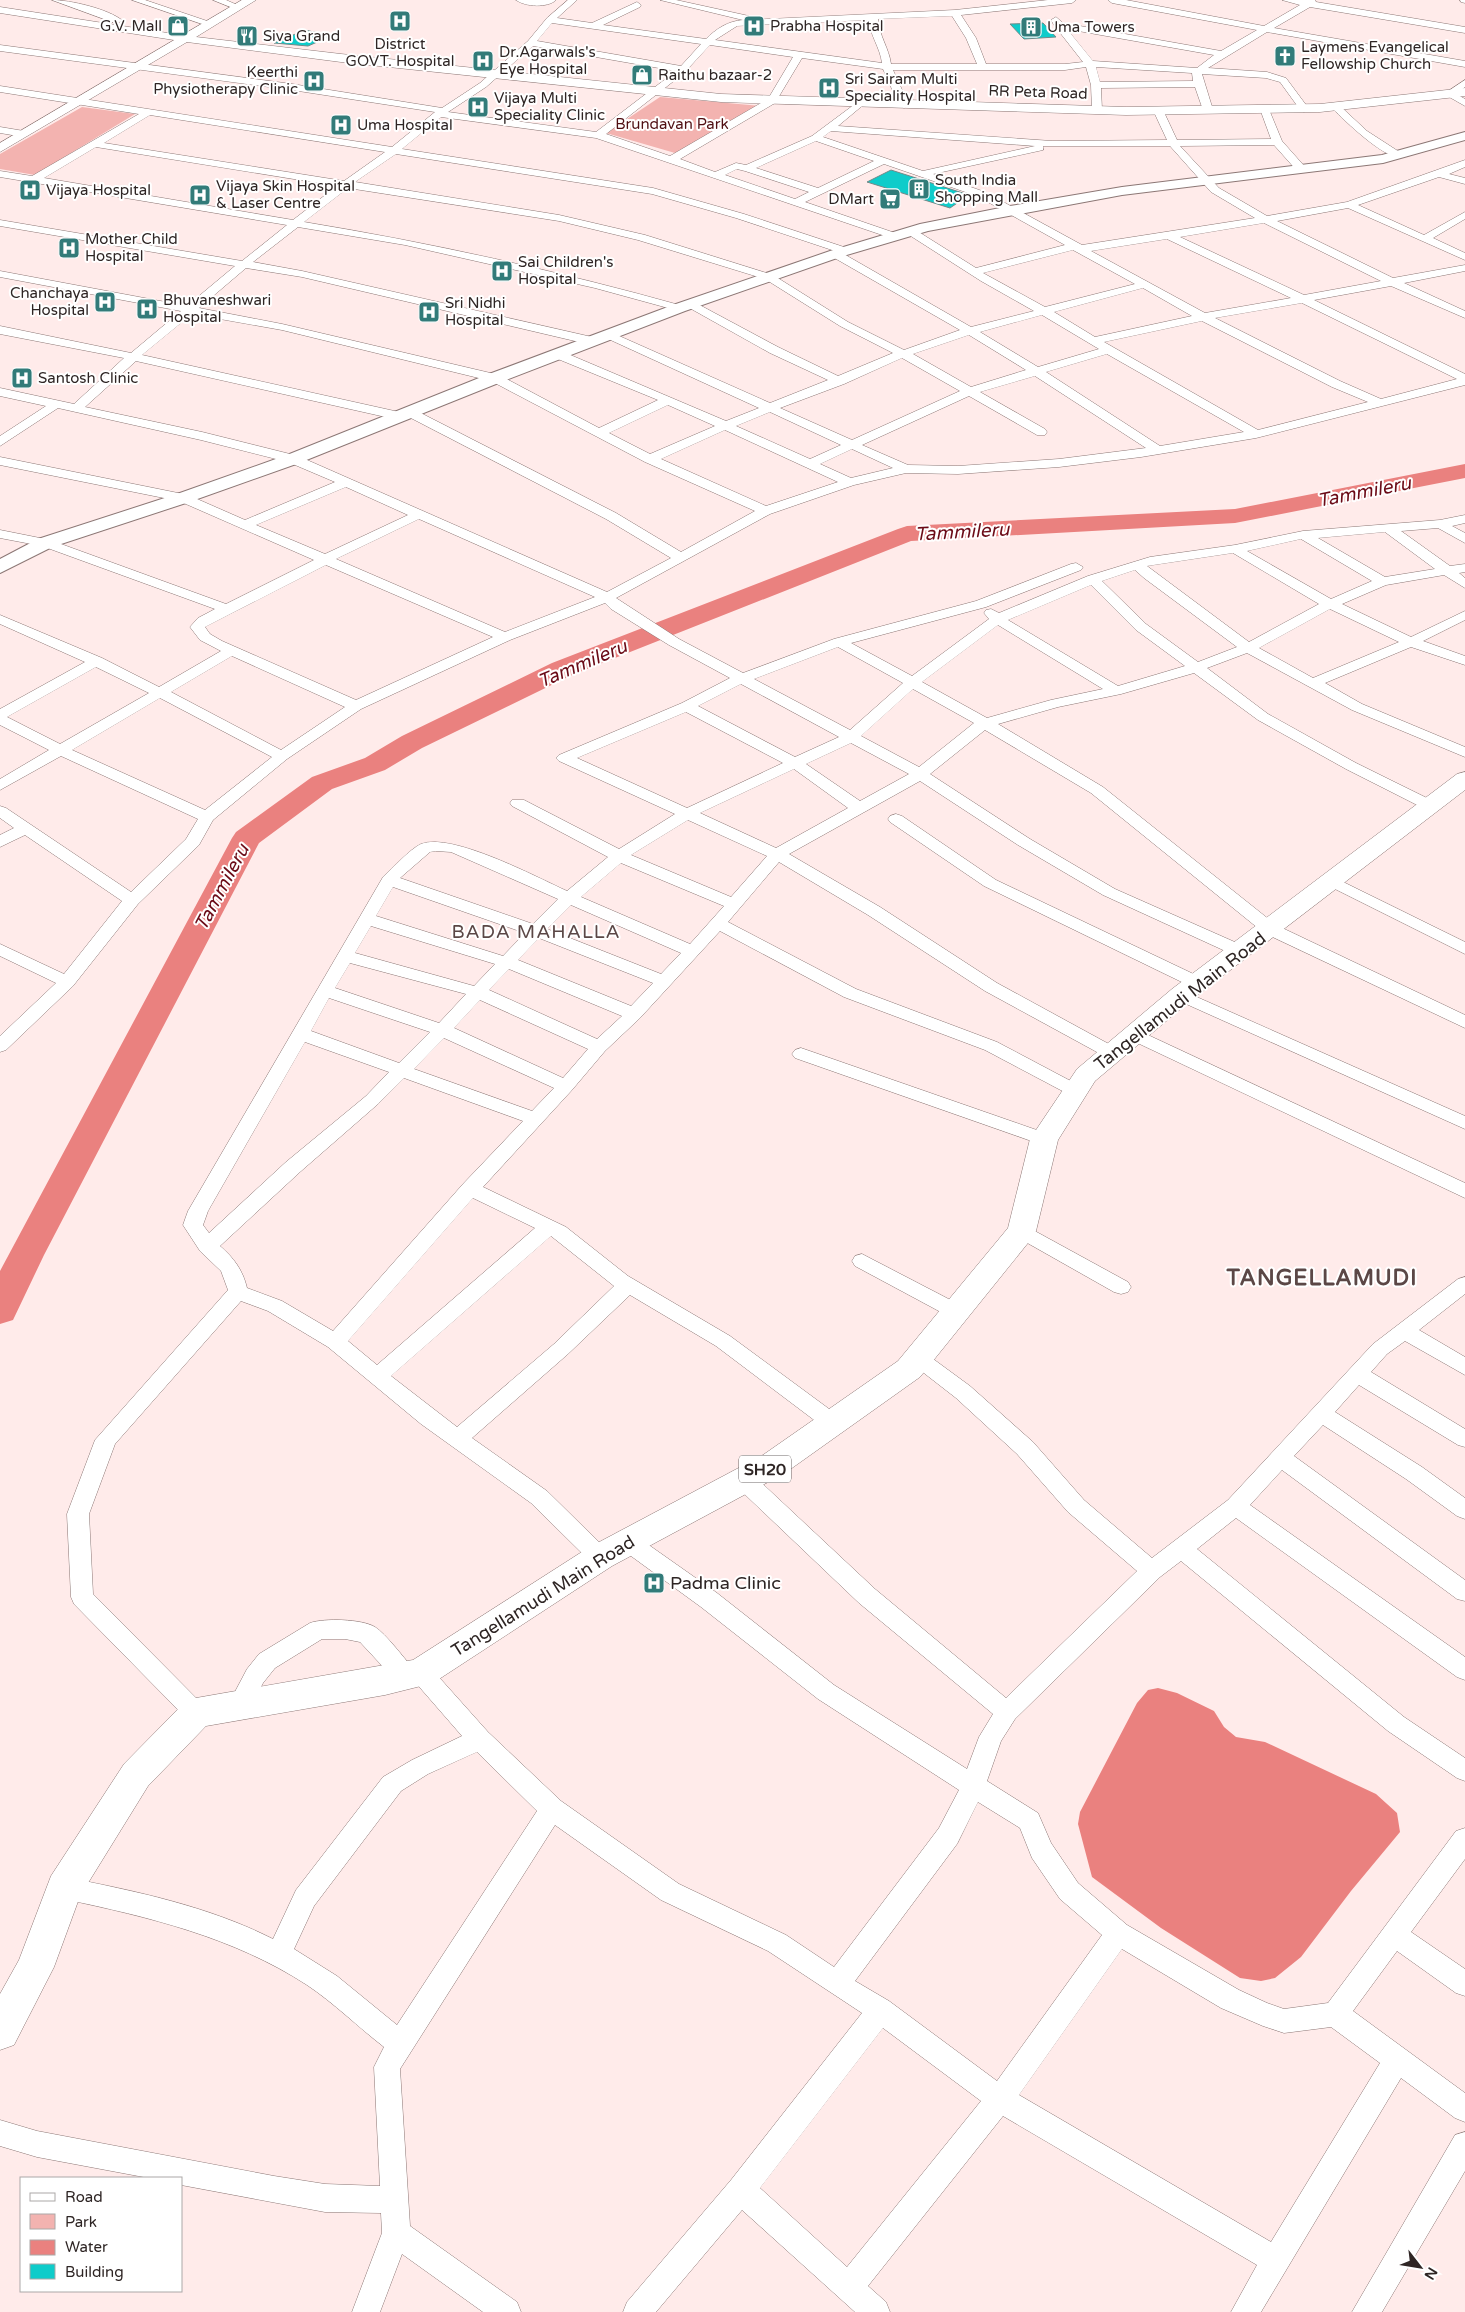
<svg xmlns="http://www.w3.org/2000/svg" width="1465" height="2312" font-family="'Varela Round',sans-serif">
  <rect width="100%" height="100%" fill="#ffebea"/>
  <!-- green -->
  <path fill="#f3b3b0" d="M660,97l101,9 -86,47 -69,-20z
    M82,107l53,7 -100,61 -35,-6v-15z"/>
  <!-- water -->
  <path fill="#ea817f" d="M1158,1688l19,5 37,18 10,16 12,10 29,5 111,52 21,19 3,19 -49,59 -50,66 -26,21 -14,3 -21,-3 -79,-50 -69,-51 -14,-53 2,-12 57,-109 11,-13z"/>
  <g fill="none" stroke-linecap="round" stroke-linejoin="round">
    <!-- river -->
    <path fill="#ea817f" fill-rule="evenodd" d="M1465,464v14l-230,45 -324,18 -339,134 -150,73 -37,22 -53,19 -73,54 -215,412 -31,65 -13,4v-53l232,-433 4,-6 76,-55 53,-19 37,-22 150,-73 346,-134 9,-3 328,-17z"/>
  </g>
  <!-- building -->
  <path fill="#0fccca" stroke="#718988" d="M1043,23l13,14 -32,2 -14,-15z
    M305,30l26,6 -23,10 -34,-3z
    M891,170l78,25 -19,13 -83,-26z"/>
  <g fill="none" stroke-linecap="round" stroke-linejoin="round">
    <!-- minor casing -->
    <g stroke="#8c7775" stroke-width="1">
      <path id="minor" d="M52,0c18,0 57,9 71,21l-8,2z
        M132,0h13l71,24 -8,2z
        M213,0h13l16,7 -4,3z
        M516,0h40c-8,8 -31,7 -40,0z
        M568,0h9l-20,18 35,5 45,-21 4,3 -1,2 -37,18 103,14c10,-10 22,-18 37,-19l-83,-20h16l73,16v4l206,-10 93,-10h28l-4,3 -111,12 15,23 10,26h79l18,-2 -29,-37 -3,-5 5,-3 7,6 158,28 36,-21 -145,-27 -4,-3h18l138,26 36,-21 -18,-5h33l1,2 149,25v6l-155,-26 -36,21 191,33v6l-198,-35 -59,36 59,4 19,6 23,31 -5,3 -3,-1 -21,-29 -14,-4 -64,-4 11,36 -2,2h-6l-2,-2 -8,-23 -94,1 1,22 -5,3 -5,-3 -1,-25 -5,-18 -21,3h-172l16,35 -5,3 -5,-3 -16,-36 -81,-11 -27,45 -95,56 35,13 21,-9 10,2 66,-29 47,-35 5,3 -2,2 -24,20 214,15 115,-1 -14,-30 5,-3 5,3 14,30 94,-1 -11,-30 5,-3 3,1 14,34 24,27v4h-8l-24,-27 -94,1 39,42 48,28 80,-14 118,-42v7l-16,7 16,4v6l-26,-7 -81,28 66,30 41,-23v7l-32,19 32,15v7l-117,-52 -71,13 116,57 72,-13v6l-61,12 61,28v7l-74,-32 -77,14 151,74v11l-209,53 -115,19 -82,10 -101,7 -52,-1 -52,12 -84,29 -154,84 63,41 64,34 91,-34 142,-38 95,-37 5,-1 7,4 -2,3 -95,37 -135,36 61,33 77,-57 -5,-6 2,-3 5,-1 8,4 89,-37 62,-19 85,-12 68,-14 137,-11 25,-5v8l-13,3 13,7v10l-27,-15 -37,3 49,35 15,-2v8l-6,1 6,5v10l-21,-13 -58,10 -44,19 69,33 54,-26v9l-42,21 42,15v9l-54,-18 -86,36 37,21 103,43v10l-113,-47 -105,-57 -40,15 61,46 88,49 79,39 2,3 -2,3h-12l-77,-39 -88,-49 -64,-47 -73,21 -63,13 -60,17 105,63 173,138 189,90v13l-201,-95 -173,-140 -106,-63 -55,44 100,65 85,50 131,58 2,4 -2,4h-12l-131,-60 -85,-50 -98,-64 -131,73 91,53 117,76 121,66 3,4 -3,4 -6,2 -6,-2 -121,-66 -117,-76 -89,-53 -51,60 128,67 141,53 85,45 3,4 -3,4 -6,2 -6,-2 -85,-45 -141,-53 -124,-66 -80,87 -35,33 -33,39 -89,97 83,40 62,49 102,60 110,81 4,6 -4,6 -7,2 -7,-2 -110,-83 -86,-51 -62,59 -96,84 75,53 61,60 3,6 -3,6 -8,3 -8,-3 -61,-60 -110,-79 -93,-77 -60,-36 -27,-10 -126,143 -26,70 4,80 111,112 4,7 -4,7 -8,3 -8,-3 -114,-116 -3,-7 -4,-83 28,-74 133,-150 -7,-19 -21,-20 -17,-26 5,-14 195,-334c10,-9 27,-28 38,-33 31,-12 115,33 146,47l41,-34 -96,-51 -2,-3 2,-3h12l95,49 56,-35 -116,-53 -3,-3 3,-3 123,-52 48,-25 -61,-33 -58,-36 -6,-6 -95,37 -149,69 -74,50 -74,61 -14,25 -61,59 -65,82 -67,64 -6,2v-16l56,-53 -56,-27v-12l64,30 58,-73 -97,-66 -25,12v-12l14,-7 -14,-10v-12l6,2 125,84 55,-53 12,-20 -137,-63 -61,34v-11l49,-29 -49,-25v-16l85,-47 -85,-38v-9l102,43 57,29 62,-36 -21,-11 -10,-13 8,-9 17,-9 -173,-63 -42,-8v-8l50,10 176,64 88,-44 -135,-59 -179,-36v-8l188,38 57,25 90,-38 -47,-20 -87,-22 -143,-32 -58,38v-10l46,-30 -46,-10v-8l74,16 50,-46 -124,-24v-8l131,27 50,-42 -181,-34v-6l187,35 48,-40 -235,-40v-6l242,41 45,-36 -287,-48v-6l32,5 107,-62 -139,-22v-6l392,61 43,-35 -143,-22 -292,-39v-6l292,39 150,24 38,-25 48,-42 19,-23zM952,16l14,22 11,26h-86c-2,-16 -12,-28 -13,-45zM869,20c1,16 11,27 13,43l-167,-23 22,-14zM552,23l149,21 -20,22 -144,-25zM1067,29l147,26 -17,13 -104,-7zM710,45l83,12 -25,42 -98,57 -64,-22 78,-61zM533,46l143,25 -80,61 -148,-20 38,-25zM1096,67l96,6 1,8 -93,1zM150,115l235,37 -41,29 -240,-38zM441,117l155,21 298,101 4,-1v-4l-93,-32 79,-38 93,32 88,49 -89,23 -62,-39h-8v4l75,48 53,30 -63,16 -129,-74h8v-4l-106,-35 -91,-26 -251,-39zM831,131l204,15 -112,25 -100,-34zM816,141l58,20 -56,27 -62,-20zM1043,146h127l41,46 44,26 -173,27 -97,-53 -52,-18 110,-24zM96,147l241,39 -44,34 -249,-42zM396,154l256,40 84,24 99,33 -6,3 2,2 129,74 -56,20 -56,-28 -75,-47 -128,-40 -86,-20 -204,-33zM737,169l8,2 64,21 -14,7 -70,-24zM348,188l211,33 79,19 127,39 75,47 53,27 -55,23 -60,-29 -84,-45h-8l-2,2 2,2 84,47 58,27 -58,23 -162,-72 -4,2 -2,2 2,2 155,71 -33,13 -165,-70h-8l-2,3 2,3 105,43 -59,28 -100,-53 -217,-51 -83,-16 47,-40 56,9 290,68 6,-4 -6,-4 -290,-66 -49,-9 45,-35 107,18 190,43 84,23 6,-3 -2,-2c-125,-35 -251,-63 -379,-84zM1264,223l117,58 -77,14 -124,-58zM1167,239l124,59 -86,15 -114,-62zM1073,250l62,34 -90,23 -62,-34zM1143,288l49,28 -97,21 -41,-25zM1302,303l155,76 -76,20 -41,-18 -125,-63zM192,314l90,16 209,51 154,81 110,49 -74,41 -65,-39 -203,-104h-8l-2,3 2,3 201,104 65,39 -64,34 -309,-136 -96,-24 -117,-25 51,-46 263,59 6,-4 -6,-4 -257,-57zM1042,315l57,34 -61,18 -58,-35zM1202,321l130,66 36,15 -110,28 -154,-88zM969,335l57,35 -55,17 -58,-33zM1107,354l137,78 -84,14 -114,-74zM902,358l58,33 -108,49 -72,-32 64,-24zM1035,376l111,72 -87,11 -101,7 -50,-1 -46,-20 107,-49 68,39h8l2,-3 -2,-3 -65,-37zM668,405l47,21 -65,28 -41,-21zM770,412l71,33 -31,14 -74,-33zM725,430l113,52 -72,24 -105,-47zM852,449l41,19 -42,10 -31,-14zM346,487l62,28 -83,39 -69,-29zM419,519l176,78 -90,35 -169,-73zM1385,532l50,37 -50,8 -67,-39zM1301,539l71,42 -41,18 -84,-48zM1233,553l86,51 -70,38 -102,-76zM326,565l167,72 -137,63 -134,-59 -12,-7 -5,-7zM1135,570l9,8 93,69 -39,15 -52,-38 -44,-43zM1091,585l45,45 49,36 -67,20 -110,-66zM1330,609l69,33 -86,36 -54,-30zM998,625l105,64 -52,11 -64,18 -65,-36zM838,647l65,36 -53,47 -96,-51zM232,656l113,51 -64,43 -110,-58zM96,667l53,26 -89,51 -53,-27zM741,684l98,53 -44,20 -97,-51zM913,689l61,34 -55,44 -58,-31zM160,698l112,59 -67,53 -133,-60zM686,712l97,51 -96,45 -110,-50zM851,743l58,31 -49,27 -54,-37zM794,769l54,39 -72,40 -76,-35zM688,820l79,36 -36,41 -100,-42zM436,851l15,1 107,47 -25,25 -133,-46 30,-26zM621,863l103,43 -34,38 -109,-47zM393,887l132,46 -22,23 -127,-40zM571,905l110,48 -20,21 -114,-45zM371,926l124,38 -21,22 -119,-33zM539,938l114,45 -22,23 -113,-46zM350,963l116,31 -27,29 -104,-35zM509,969l113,47 -25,23 -108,-49zM329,998l101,34 -31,31 -88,-32zM480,1000l108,49 -25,29 -109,-50zM444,1038l110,50 -22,23 -118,-42zM305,1042l84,30 -23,24 -80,66 -77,71 -6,-8 5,-14zM404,1078l119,43 -60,63 -130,147 -51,-30 -35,-13c-4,-18 -14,-31 -27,-42l80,-74 78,-68zM473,1198l62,30 -158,137 -29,-24zM551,1236l63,50 -60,58 -97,83 -66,-51z
        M1460,0h5v3l-4,-1z
        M0,7l187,29 5,3 -5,3 -187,-29z
        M1465,80v7l-9,7 9,5v7l-21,-12z
        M1336,104l3,1 28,26 34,22v4c-16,3 -57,-37 -68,-48v-4z
        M0,127l24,4 5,3 -5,3 -24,-4z
        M896,814l6,2 94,64 208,99 3,4 -3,4h-12l-208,-101 -94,-64 -2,-3 2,-3z
        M1331,876l134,66v12l-140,-70 -2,-3 2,-3z
        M1181,990l284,126v13l-290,-130 -3,-4 3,-4z
        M1133,1028l332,155v15l-338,-160 -3,-4 3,-4z
        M801,1048l250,87 2,4 -2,4 -7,2 -7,-2 -242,-85 -3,-4 3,-4z
        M1022,1224l106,58 3,5 -3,5 -7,2 -7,-2 -99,-56 -3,-5 3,-5z
        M862,1254l102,53 3,5 -3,5 -7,2 -7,-2 -95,-51 -3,-5 3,-5z
        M1465,1277v17l-46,36 46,27v18l-60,-34 -18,13 -16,18 94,57v18l-7,-2 -99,-60 -24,27 87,55 43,31v21l-8,-3 -51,-37 -83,-54 -29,31 171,124v21l-8,-2 -175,-129 -32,35 215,152v23l-8,-3 -221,-159 -39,31 207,168 61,41v23l-8,-3 -69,-47 -207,-170 -21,16 -145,142 -14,22 -14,40 51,32 13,30 27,40 49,42 112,65 28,13 17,6 44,-6 128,-172 9,-3v31l-54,73 54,37v27l-9,-3 -59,-42 -44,60 112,82v29l-10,-4 -54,-40 -140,234h-30l26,-47 -254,-149 -135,170 18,16 4,10h-35l-113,-102 -86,102h-33l4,-10 104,-122 131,-167 -94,-62 -107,-51 -106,-75 -155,244 10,157 107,76 4,10h-38l-81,-58 -22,58h-28l30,-79 -1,-20 -56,-1 -144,-27v-7h-32l-112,-21 -37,-11v-26l37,11 237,45 51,8 55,2 -6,-119 10,-20c-26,-20 -50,-44 -77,-62 -74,-48 -158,-68 -243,-86l-9,-3 -4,-8 4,-8 9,-3c71,14 144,29 209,62l23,-49 87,-113 29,-17 50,-24 -47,-54 -9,4 -8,-3 -38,-41 -15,-3h-23l-47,29 -12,15 -15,29 -8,3 -8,-3 -4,-7 19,-36 12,-15 51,-31c14,-5 52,-4 65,4 11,7 28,30 37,40l9,-4 8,3 59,66 73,69 118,83 107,51 48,32 105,-139 20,-38 -141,-91 -117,-92 -81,-59 -3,-6 3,-6 8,-3 8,3 81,57 117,92 133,84 12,-32 14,-23 -134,-111 -123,-117 -3,-6 3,-6 8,-2 8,2 123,115 131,109 131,-127 -69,-59 -51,-58 -61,-56 -45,-35 -3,-5 3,-5 7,-3 7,3 45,33 63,56 51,58 68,58 76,-58 145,-156 85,-65zM477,1752l60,59 -140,214 -60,-49 -43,-27 20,-43 87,-115 27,-17zM978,1802l42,26 12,30 28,41 42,36 -105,146 -108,-80 -34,-20 102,-137zM1122,1949l99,59 42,18 21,7 47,-6 49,36 -109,179 -252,-147zM883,2028l98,73 -134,166 -87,-79z
        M1465,2132v39l-83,141h-30l103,-177z"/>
    </g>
    <!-- tertiary casing -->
    <g stroke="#8c7775" stroke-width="1">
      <path id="tertiary" d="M242,0h14l-60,37 145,17 380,40 405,13 194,-3 145,-16v8l-145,16 -194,3 -405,-13 -380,-40 -154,-20 -187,110v-9z"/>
    </g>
    <!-- secondary casing -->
    <g stroke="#8c7775" stroke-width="2">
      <path id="secondary" d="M1465,132v8l-82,23 -261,32 -194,36 -88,26 -155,54 -184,71 -202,81 -110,39 -137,45 -52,26v-14l38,-20 139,-45 110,-39 202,-81 184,-69 157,-54 90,-27 90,-18 112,-19 260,-32z"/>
    </g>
    <!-- primary casing -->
    <g stroke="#8c7775" stroke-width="1">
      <path id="primary" d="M1465,772v18l-275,211 -95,80 -37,59 -22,91 -4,7 -112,139 -135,96 -173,93 -179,117 -48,12 -179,31 -58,60 -68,110 -26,71 -40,78 -14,5v-56l19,-34 32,-84 73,-112 60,-61 12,-5 217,-38 175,-112 175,-93 135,-94 110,-133 22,-89 47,-70 95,-80 285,-215z"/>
    </g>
    <!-- minor -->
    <use href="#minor" fill="#fff" fill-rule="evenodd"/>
    <!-- tertiary -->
    <use href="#tertiary" fill="#fff" fill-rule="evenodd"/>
    <!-- secondary -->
    <use href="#secondary" fill="#fff" fill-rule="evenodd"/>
    <!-- primary -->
    <use href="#primary" fill="#fff" fill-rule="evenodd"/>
  </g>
  <!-- icons -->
  <defs>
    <g id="hospital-square" transform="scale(1.125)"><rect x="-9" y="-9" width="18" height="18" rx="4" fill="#327b79" stroke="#fff"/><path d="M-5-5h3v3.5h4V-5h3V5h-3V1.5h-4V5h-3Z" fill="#fff"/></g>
    <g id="shop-square" transform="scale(1.125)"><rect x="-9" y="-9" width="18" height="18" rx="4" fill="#327b79" stroke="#fff"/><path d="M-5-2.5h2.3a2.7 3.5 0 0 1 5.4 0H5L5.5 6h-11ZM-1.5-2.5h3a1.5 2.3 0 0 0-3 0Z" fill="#fff"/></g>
    <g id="building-square" transform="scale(1.125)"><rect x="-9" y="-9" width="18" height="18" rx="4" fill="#327b79" stroke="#fff"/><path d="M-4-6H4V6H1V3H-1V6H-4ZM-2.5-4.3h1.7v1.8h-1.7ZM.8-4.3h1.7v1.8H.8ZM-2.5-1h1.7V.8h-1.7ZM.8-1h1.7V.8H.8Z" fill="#fff"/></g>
    <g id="restaurant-square" transform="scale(1.125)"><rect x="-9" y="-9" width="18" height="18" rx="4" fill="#327b79" stroke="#fff"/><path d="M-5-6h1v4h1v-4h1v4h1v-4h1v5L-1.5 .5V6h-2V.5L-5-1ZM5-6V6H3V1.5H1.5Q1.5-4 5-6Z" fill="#fff"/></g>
    <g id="church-square" transform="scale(1.125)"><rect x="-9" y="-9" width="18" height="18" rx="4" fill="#327b79" stroke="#fff"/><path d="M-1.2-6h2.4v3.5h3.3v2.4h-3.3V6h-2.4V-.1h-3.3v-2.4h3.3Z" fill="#fff"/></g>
    <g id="supermarket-square" transform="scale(1.125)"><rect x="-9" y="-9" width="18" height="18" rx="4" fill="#327b79" stroke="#fff"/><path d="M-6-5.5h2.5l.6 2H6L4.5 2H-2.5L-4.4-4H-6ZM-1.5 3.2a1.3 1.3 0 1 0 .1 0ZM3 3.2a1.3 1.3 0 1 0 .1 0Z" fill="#fff"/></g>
  </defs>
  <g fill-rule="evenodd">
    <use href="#hospital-square" x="400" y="21"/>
    <use href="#shop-square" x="178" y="26"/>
    <use href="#hospital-square" x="754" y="26"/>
    <use href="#building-square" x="1031" y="27"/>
    <use href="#restaurant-square" x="247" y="36"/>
    <use href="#church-square" x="1285" y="56"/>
    <use href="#hospital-square" x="483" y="61"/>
    <use href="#shop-square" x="642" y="75"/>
    <use href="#hospital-square" x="314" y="81"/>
    <use href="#hospital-square" x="829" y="88"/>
    <use href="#hospital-square" x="478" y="107"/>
    <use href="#hospital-square" x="341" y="125"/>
    <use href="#building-square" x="919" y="189"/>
    <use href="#hospital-square" x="30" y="190"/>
    <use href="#hospital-square" x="200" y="195"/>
    <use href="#supermarket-square" x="890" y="199"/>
    <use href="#hospital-square" x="69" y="248"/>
    <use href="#hospital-square" x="502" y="271"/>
    <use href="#hospital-square" x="105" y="302"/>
    <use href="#hospital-square" x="147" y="309"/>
    <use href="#hospital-square" x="429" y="312"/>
    <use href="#hospital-square" x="22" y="378"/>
    <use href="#hospital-square" x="654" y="1583"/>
  </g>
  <g text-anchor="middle" stroke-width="4" stroke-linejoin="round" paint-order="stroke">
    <!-- far-poi labels -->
    <g font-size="15" fill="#2e2524" stroke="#fff" text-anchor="start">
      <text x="162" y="31" text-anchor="end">G.V. Mall</text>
      <text x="770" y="31">Prabha Hospital</text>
      <text x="1047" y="32">Uma Towers</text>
      <text x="263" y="41">Siva Grand</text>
      <text x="400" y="49" text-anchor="middle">District<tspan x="400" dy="17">GOVT. Hospital</tspan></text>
      <text x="1301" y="52">Laymens Evangelical<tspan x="1301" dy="17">Fellowship Church</tspan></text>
      <text x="499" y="57">Dr.Agarwals's<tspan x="499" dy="17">Eye Hospital</tspan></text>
      <text x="298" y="77" text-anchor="end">Keerthi<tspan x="298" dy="17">Physiotherapy Clinic</tspan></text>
      <text x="658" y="80">Raithu bazaar-2</text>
      <text x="845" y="84">Sri Sairam Multi<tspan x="845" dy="17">Speciality Hospital</tspan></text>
      <text x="494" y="103">Vijaya Multi<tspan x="494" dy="17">Speciality Clinic</tspan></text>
      <text x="357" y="130">Uma Hospital</text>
      <text x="935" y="185">South India<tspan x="935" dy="17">Shopping Mall</tspan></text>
      <text x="216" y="191">Vijaya Skin Hospital<tspan x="216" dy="17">&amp; Laser Centre</tspan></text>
      <text x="46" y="195">Vijaya Hospital</text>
      <text x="874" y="204" text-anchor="end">DMart</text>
      <text x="85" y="244">Mother Child<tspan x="85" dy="17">Hospital</tspan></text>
      <text x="518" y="267">Sai Children's<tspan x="518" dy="17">Hospital</tspan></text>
      <text x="89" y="298" text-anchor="end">Chanchaya<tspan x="89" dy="17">Hospital</tspan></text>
      <text x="163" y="305">Bhuvaneshwari<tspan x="163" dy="17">Hospital</tspan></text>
      <text x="445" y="308">Sri Nidhi<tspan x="445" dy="17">Hospital</tspan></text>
      <text x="38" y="383">Santosh Clinic</text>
    </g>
    <!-- far-street labels -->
    <g font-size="15" fill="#2e2524" stroke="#fff">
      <text transform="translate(1038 92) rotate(2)" y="5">RR Peta Road</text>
    </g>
    <!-- far-park labels -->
    <g font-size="15" fill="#500f13" stroke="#fff">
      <text x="672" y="129">Brundavan Park</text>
    </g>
    <!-- shield labels -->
    <rect fill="#fff" stroke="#6d6666" stroke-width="1" x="739" y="1455.5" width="52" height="27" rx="4"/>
    <g font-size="16" font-weight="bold" fill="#2e2524">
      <text x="765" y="1475">SH20</text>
    </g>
    <!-- street labels -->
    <g font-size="18" fill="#2e2524" stroke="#fff">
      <text transform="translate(1180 1001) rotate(-38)" y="6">Tangellamudi Main Road</text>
      <text transform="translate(543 1596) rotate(-32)" y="6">Tangellamudi Main Road</text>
    </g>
    <!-- poi labels -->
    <g font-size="18" fill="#2e2524" stroke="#fff" text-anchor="start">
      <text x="670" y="1589">Padma Clinic</text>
    </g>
    <!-- water labels -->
    <g font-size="19" font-style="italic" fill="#6b0b17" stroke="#fff">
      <text transform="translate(1364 491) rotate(-11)" y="7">Tammileru</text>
      <text transform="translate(962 531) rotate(-3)" y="7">Tammileru</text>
      <text transform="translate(582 663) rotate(-23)" y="7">Tammileru</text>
      <text transform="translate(221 887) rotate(-62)" y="7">Tammileru</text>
    </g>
    <!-- neighbourhood labels -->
    <g font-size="19" letter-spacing="1" fill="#5b4746" stroke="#fff">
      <text x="536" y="938">BADA MAHALLA</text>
    </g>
    <!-- district labels -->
    <g font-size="22" font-weight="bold" letter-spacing="1" fill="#5b4746" stroke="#fff">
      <text x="1322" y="1285">TANGELLAMUDI</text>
    </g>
  </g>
  <!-- legend -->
  <rect x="20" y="2177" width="162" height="115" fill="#ffffff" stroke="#aba8a7"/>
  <rect x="30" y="2193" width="25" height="8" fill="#ffffff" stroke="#aba8a7"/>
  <text x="65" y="2202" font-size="15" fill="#2e2524">Road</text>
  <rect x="30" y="2214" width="25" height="15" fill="#f3b3b0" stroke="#aba8a7"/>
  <text x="65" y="2227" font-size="15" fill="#2e2524">Park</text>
  <rect x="30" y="2240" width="25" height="15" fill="#ea817f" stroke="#aba8a7"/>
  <text x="65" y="2252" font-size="15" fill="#2e2524">Water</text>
  <rect x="30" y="2264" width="25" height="15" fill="#0fccca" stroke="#aba8a7"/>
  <text x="65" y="2277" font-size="15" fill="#2e2524">Building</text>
  <!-- north arrow -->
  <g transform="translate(1420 2267) rotate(121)" stroke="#ffffff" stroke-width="4" paint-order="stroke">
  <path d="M0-4L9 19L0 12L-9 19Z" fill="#2e2524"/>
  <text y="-8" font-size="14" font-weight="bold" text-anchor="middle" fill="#2e2524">N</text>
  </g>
</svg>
